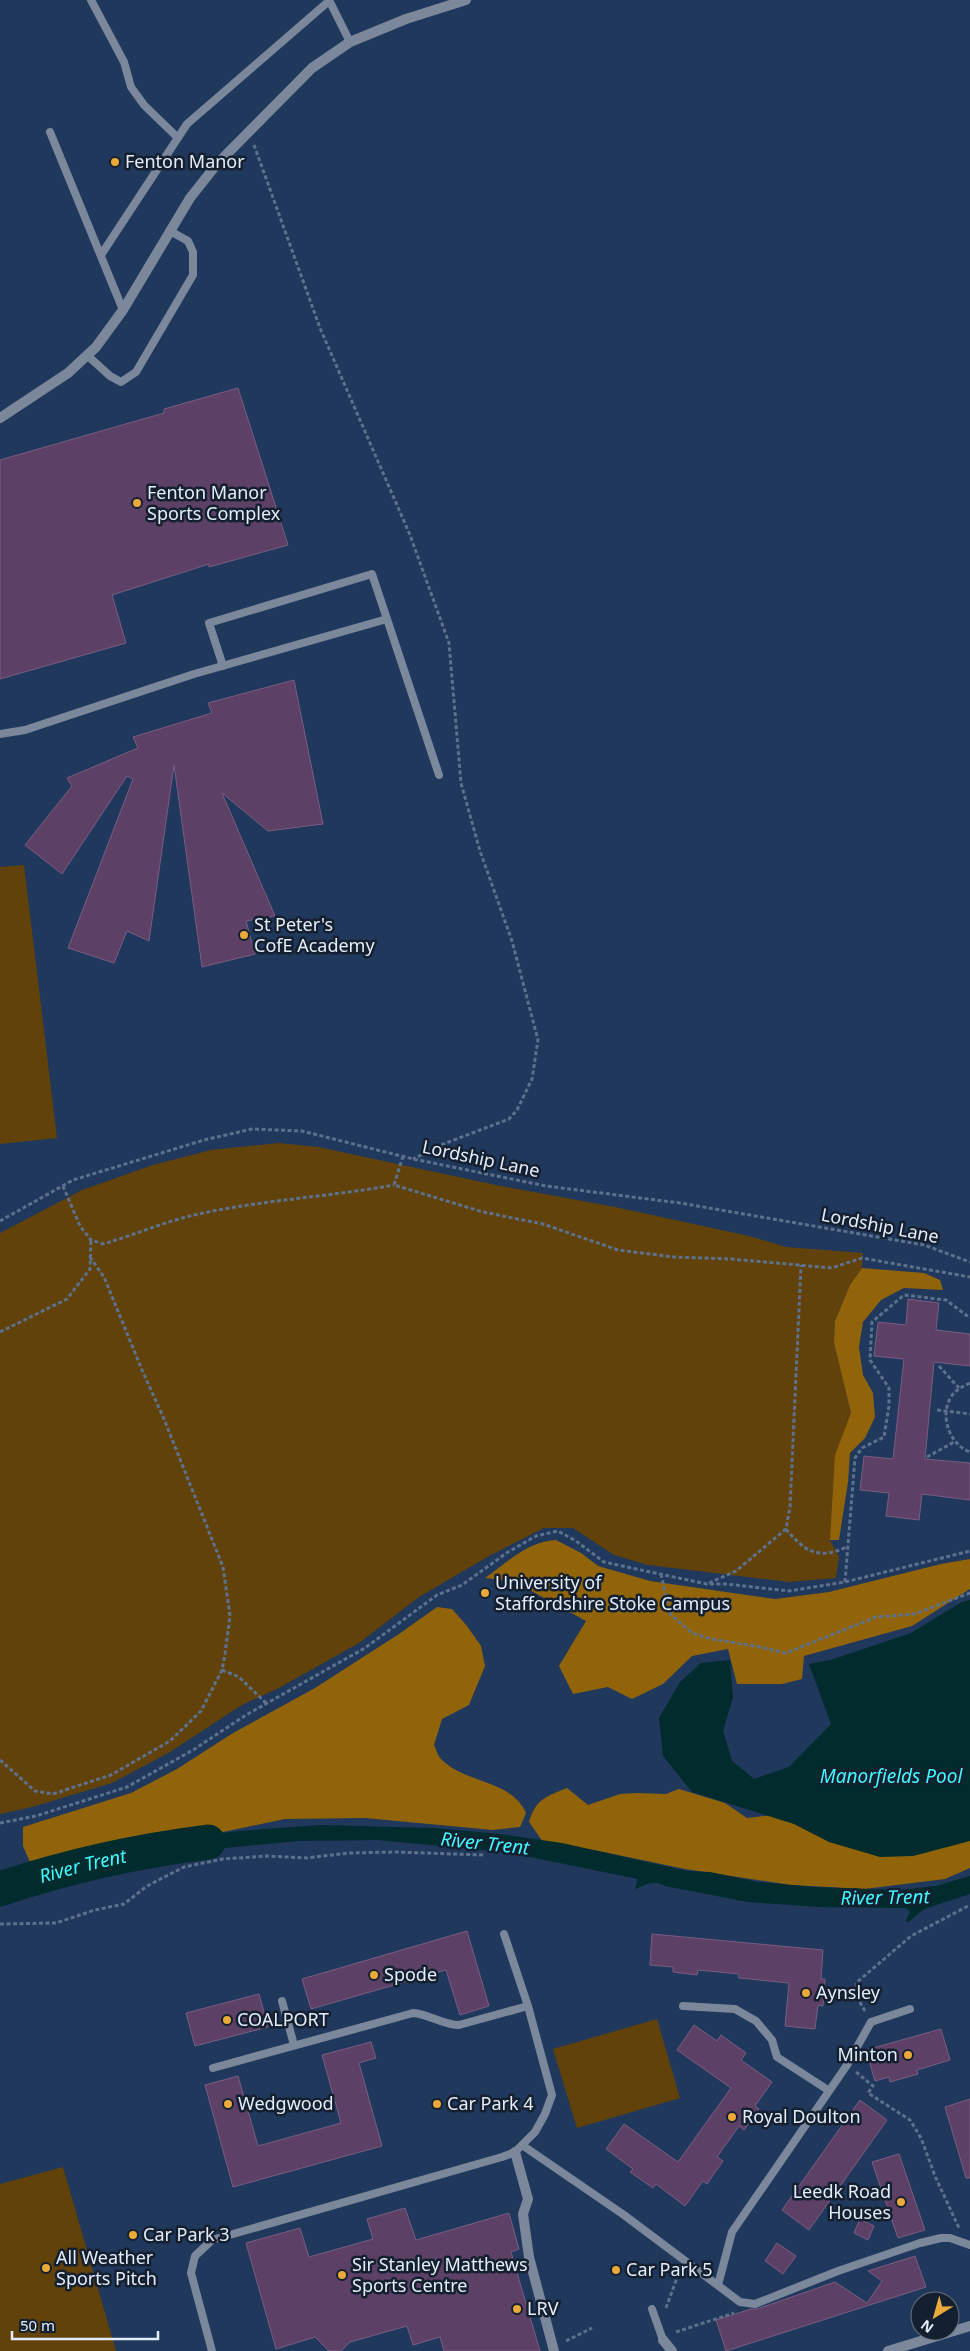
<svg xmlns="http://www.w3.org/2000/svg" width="970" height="2351" font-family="'Noto Sans',sans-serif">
  <rect width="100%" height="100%" fill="#1f385b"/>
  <!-- green -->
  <path fill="#61420a" d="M24,865l33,273 -57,6v-277z
    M279,1143l39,4 178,38 119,22 134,29 37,11 77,6 -1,15 -12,17 -15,36 -1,22 17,70 -21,127 9,17 -3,21 -46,4 -142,-17 -34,-10 -41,-27h-29l-55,28 -70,41 -60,46 -80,45 -37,17 -72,47 -58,31 -80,24 -32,7v-581l82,-43 71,-25 58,-15z
    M657,2019l23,79 -103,30 -24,-79z
    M63,2167l53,184h-116v-167z"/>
  <!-- forest -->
  <path fill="#916409" d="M862,1268l62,5 16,7 3,10 -39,-2 -23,12 -18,22 -4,25 4,28 10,18 2,24 -10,21 -15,15 -2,29 -9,58h-9l5,-85 16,-42 -17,-70 1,-22 15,-36z
    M556,1540l25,13 17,13 52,15 125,18 54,-7 112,-28 29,-5v30l-58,37 -108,30 -2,23 -20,5h-45l-9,-35 -36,7 -29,28 -31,15 -24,-12 -35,7 -14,-28 27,-45 -60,-33v-9l-24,1 -17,-2c22,-16 44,-37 71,-38z
    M437,1607l15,2 15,17 14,20 4,20 -16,39 -27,14 -8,26c2,4 4,11 7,14 24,25 70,20 85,54l-6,14 -27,3 -128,-12 -80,1 -176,37 -57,7 -22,-1 -7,-16v-19l108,-34 46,-24 56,-36 82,-45 84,-54z
    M567,1788l21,17 32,-11 17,-1 29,1 13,-5 46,14 22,15 25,-3 198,7v46l-25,11 -81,10 -73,-4 -106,-16 -91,-19 -51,-8 -14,-20c7,-23 16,-25 38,-34z"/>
  <!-- water -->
  <path fill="#012b2c" d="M970,1600v241l-57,15 -33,1 -51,-15 -35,-18 -102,-32 -29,-36 -4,-38 21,-36 21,-19 29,-3 3,37 -10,34 9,30 22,18 35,-12 42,-43 -22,-60 22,-4 80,-27 51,-31z
    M320,1825l114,3 66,6 62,9 125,28 23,1 48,10 56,5 85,3 37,-4 34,-10v18l-46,15 -17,14 -1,-3 4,-8 -4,-4 -86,-1 -72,-5 -83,-16c-11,-7 -19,-1 -30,3l3,-10 -133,-27 -128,-12 -80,1 -134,13 -3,-13 79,-10z"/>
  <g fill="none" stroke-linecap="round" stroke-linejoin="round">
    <!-- river -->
    <path stroke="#012b2c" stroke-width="35" id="s1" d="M0,1889c68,-23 137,-38 208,-47"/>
  </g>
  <!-- building -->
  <path fill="#5c4065" stroke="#7a5d84" d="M238,388l50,157 -79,22v-3l-97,31 14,48 -126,36v-219l164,-47v-4z
    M294,680l29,144 -55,7 -46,-38 53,123 -29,5 9,33 -53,13 -28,-202 -25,176 -22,-10 -13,32 -46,-15 65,-169 -6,-3 -65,98 -37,-29 47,-59 -5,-8 71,-30 -5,-11 79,-24 -4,-10z
    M908,1299l31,4 -3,27 34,4v32l-36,-4 -9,97 45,4v37l-48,-6 -3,26 -33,-4 3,-23 -29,-3 4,-34 29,3 11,-100 -30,-3 4,-34 28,3z
    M467,1931l22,75 -29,9 -14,-45 -135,39 -9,-30z
    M652,1934l171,16 -2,29h4l-2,27 -5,-1 -3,24 -30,-3 4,-43 -50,-5v-4l-41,-4 -1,5 -24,-3v-5l-23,-2z
    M259,1994l9,33 -73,19 -9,-33z
    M694,2025l23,16 4,-6 25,18 -5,7 31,22 -17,24 4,3 -15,21 -5,-4 -22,31 6,4 -16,23 -4,-3 -18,25 -29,-22 -3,4 -23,-16 3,-3 -27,-20 18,-25 54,38 53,-74 -54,-38z
    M941,2029l9,31 -33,10 1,4 -28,8 -1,-5 -14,4 -9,-31z
    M371,2042l5,16 -17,5 23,83 -149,41 -28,-102 33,-9 20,70 83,-23 -19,-68z
    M970,2099v79h-4l-21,-71z
    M860,2100l27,20 -78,110 -27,-20z
    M899,2154l26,76 -27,8 -26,-76z
    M405,2208l11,32 93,-27 10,36 -8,3 29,99h-96l-4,-14 -27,8 -6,-19 -57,16 -9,9h-12l-14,-14 -39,12 -30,-106 54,-15 9,29 64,-18 -6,-20z
    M860,2219l14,7 -6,14 -14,-7z
    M777,2243l19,13 -13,18 -18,-13z
    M915,2256l11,31 -200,64 -10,-31 35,-11h6l78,-27 32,21 15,-22 -14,-10z"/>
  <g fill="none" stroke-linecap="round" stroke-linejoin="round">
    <!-- path -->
    <path stroke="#5d718d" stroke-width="3" stroke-dasharray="4 2.5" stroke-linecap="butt" d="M254,145l66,183 90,207 39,108 12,140 19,68 32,90 26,99 -6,39 -15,31 -8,9 -63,24 -33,16
      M403,1156l-9,29 89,27 60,12 75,26 56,7 57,2 101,9 30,-10 108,19
      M63,1186l17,40 11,14 12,4c31,-9 61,-22 91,-29 66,-15 134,-18 200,-30
      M0,1221l73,-41 131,-40 48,-11 50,2 111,28 133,27 134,17 244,42 46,17
      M0,1332l67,-33 23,-30 1,-29
      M939,1366l20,22
      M970,1383c-8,4 -15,7 -19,14 -12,19 -1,48 19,55
      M937,1410l33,4
      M927,1457l27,-15
      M786,1529c19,23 32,31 61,18
      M661,1574l9,40 22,19 19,6 44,7 31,7 90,-36 38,-3 56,-21
      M845,1582l10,-124 7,-10 22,-11 5,-31v-18l-19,-28 2,-38 32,-27 42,5 24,18
      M709,1583l27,-12 50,-42 4,-22 11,-242
      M222,1670l17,7 28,27
      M0,1760l35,31 18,3 58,-19 59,-34 31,-30 21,-41 3,-16 5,-38 -7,-49 -59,-148 -22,-49 -38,-93 -14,-20
      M0,1823l36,-7 91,-29 66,-37 53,-35 119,-67 72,-53 25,-10 46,-33 28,-16 22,-5 18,10 28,21 32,7 71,15h19l63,7 56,-9 125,-31
      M0,1924l56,-1 39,-13 29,-6 23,-18 37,-19 39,-8 44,-3 40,2 42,-5 47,-1 87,3
      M865,2011l-7,-12 -2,-16 55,-47 59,-31
      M856,2072l17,14 -5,7 42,27 11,18 14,38 24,52
      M666,2308l13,-36
      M676,2332l58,-19
      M566,2341l26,-13"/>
    <!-- service -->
    <path stroke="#7b879a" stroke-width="8" d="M91,0l33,62 7,25 13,18 34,33
      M329,0l21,42
      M50,132l73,178
      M101,255l86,-131 142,-123
      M88,356l22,20 11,6 15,-10 57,-97v-23l-5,-11 -18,-10
      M223,666l-14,-43 163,-49 67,201
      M0,734l25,-4 169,-56 193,-55
      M504,1934l24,72
      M282,2001l12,44
      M683,2006l52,3 21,12 16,19 5,17 51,33
      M213,2068l200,-55c16,1 30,12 46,12l69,-19 24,89 -7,19 -10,18 -13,13
      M718,2285l14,-53 115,-167 24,-43 39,-13
      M652,2309l11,31
      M212,2351l-21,-78 4,-17 17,-16 290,-83 13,-5 7,-7 102,70 116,87 15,2 83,-33 82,-28 21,-5h9l20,7"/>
    <!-- pedestrian -->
    <path stroke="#7b879a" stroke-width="10" d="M515,2152l13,47 -5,15 6,43 25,94
      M663,2340l9,11
      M888,2351l82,-25"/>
    <!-- minor -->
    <path stroke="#7b879a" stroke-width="10" d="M0,418l68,-45 28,-26 27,-37 67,-112 27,-34 95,-96 38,-26 56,-23 60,-19"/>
  </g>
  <!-- markers -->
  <g fill="#eaaa39" stroke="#141f2f" stroke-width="2">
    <circle cx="115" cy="162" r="5"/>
    <circle cx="137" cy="503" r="5"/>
    <circle cx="244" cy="935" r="5"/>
    <circle cx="485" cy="1593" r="5"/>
    <circle cx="374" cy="1975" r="5"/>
    <circle cx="806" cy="1993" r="5"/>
    <circle cx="227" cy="2020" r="5"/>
    <circle cx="908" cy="2055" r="5"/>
    <circle cx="228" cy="2104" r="5"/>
    <circle cx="437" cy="2104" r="5"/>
    <circle cx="732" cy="2117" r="5"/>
    <circle cx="901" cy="2202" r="5"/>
    <circle cx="133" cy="2235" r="5"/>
    <circle cx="46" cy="2268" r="5"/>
    <circle cx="616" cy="2270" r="5"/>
    <circle cx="342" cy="2275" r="5"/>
    <circle cx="517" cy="2309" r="5"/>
  </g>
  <g text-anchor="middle" stroke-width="5" stroke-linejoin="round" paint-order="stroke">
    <!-- poi labels -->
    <g font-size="18" fill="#e4eefb" stroke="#141f2f" text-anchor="start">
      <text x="125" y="168">Fenton Manor</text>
      <text x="147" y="499">Fenton Manor<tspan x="147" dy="21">Sports Complex</tspan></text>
      <text x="254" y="931">St Peter's<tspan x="254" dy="21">CofE Academy</tspan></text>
      <text x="495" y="1589">University of<tspan x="495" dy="21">Staffordshire Stoke Campus</tspan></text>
      <text x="384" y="1981">Spode</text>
      <text x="816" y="1999">Aynsley</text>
      <text x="237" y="2026">COALPORT</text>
      <text x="898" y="2061" text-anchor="end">Minton</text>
      <text x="238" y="2110">Wedgwood</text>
      <text x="447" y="2110">Car Park 4</text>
      <text x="742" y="2123">Royal Doulton</text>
      <text x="891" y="2198" text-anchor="end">Leedk Road<tspan x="891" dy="21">Houses</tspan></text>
      <text x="143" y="2241">Car Park 3</text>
      <text x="56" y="2264">All Weather<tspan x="56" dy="21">Sports Pitch</tspan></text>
      <text x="352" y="2271">Sir Stanley Matthews<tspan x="352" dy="21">Sports Centre</tspan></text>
      <text x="626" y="2276">Car Park 5</text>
      <text x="527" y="2315">LRV</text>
    </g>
    <!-- street labels -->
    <g font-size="18" fill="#e4eefb" stroke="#141f2f">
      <text transform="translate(481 1159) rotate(12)" y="6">Lordship Lane</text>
      <text transform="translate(880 1226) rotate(11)" y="6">Lordship Lane</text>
    </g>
    <!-- water labels -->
    <g font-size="19" font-style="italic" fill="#43f8fc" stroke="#141f2f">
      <text x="891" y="1783">Manorfields Pool</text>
      <text transform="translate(485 1843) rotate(6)" y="7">River Trent</text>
      <text dy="7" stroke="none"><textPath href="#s1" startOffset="86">River Trent</textPath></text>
      <text transform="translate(885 1897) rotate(-1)" y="7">River Trent</text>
    </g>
  </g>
  <!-- north arrow -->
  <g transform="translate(935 2316) rotate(217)"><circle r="24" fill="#141f2f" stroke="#677281"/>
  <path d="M0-4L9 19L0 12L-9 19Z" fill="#eaaa39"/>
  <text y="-8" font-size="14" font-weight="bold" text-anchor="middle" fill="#e4eefb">N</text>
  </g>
  <!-- scale -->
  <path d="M12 2331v8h146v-8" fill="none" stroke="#e4eefb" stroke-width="2.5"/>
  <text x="20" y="2331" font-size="15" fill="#e4eefb" stroke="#141f2f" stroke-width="4" paint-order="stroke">50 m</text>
</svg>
